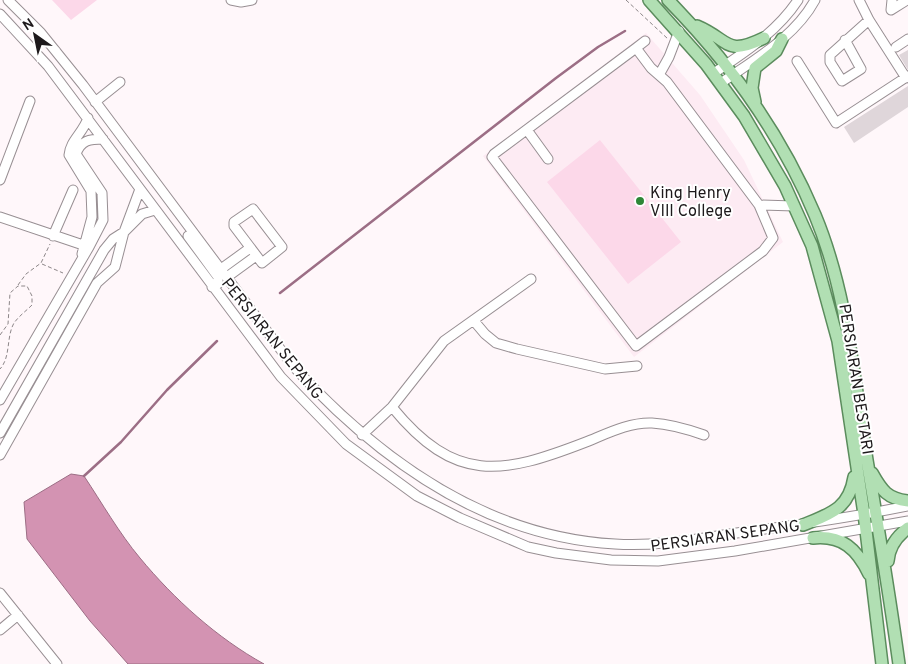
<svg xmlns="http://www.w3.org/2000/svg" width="908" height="664" font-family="Overpass,sans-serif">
  <rect width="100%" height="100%" fill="#fff7fa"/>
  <!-- built -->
  <path fill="#fdebf3" d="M646,33l54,62 44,65 39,82 -149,115 -151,-201z"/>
  <!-- green -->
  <path fill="#fcd8e9" d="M52,0h45l-26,20z
    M600,140l81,102 -53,42 -81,-102z"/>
  <!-- water -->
  <path fill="#d393b2" stroke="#9c6e85" d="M71,474l13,2c18,27 35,57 56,82 34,41 77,80 124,106h-136l-38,-43 -63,-82 -3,-37z"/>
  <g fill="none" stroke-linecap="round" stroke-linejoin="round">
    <!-- stream -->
    <path stroke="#9c6e85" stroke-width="2.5" d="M280,293l276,-215 42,-31 27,-16
      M84,476l37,-34 46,-52 50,-49"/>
  </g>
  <!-- building -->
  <path fill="#dfd6da" d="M908,50v20l-9,-15z
    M908,86v21l-54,36 -10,-16z"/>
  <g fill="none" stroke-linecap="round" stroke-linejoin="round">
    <!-- minor casing -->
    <g stroke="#988f93" stroke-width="11">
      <path id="minor" d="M8,0l33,33 42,52 210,281c85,93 192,171 322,178 43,3 86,-6 128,-12 56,-7 110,-15 165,-26
        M231,0l10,2 11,-2
        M859,0l10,20 37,58
        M892,0l-1,10 16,-10
        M0,14l48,52 233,311 65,67 71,52 43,22 68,29 28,6 55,7 47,1 77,-10 173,-30
        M845,40l16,29 -19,12 -12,-19v-7l39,-35
        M896,47l12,-8
        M636,48l15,20 16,14 92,123 14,33 -10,13 -127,95 -144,-189 2,-3 142,-106 9,-7
        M797,61l39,62 72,-47
        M714,73c31,-21 63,-41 84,-73
        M659,75l10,-18 10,-26
        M721,83c34,-24 74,-46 94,-83
        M95,102l25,-20
        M527,130l21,29
        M0,180l30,-79
        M759,205l35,1
        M253,209l29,38 -20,16 -28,-37v-4z
        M0,217l89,30
        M53,236l20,-46
        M188,236l30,41v7l-6,3
        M82,254l10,-37 -1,-26 -22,-36c1,-14 14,-22 19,-37
        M221,269l29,-21
        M227,277l29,-21
        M474,321l11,13 11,9 21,6 88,20 32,-3
        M0,400l89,-153 14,-27 -1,-27 -26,-39c5,-14 14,-15 27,-15
        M392,407c63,77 109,68 194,35 20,-8 43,-20 66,-19 17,1 35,6 52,12
        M0,433l104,-183 9,-11 11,-7 16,-43
        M362,435l30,-28 52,-66 87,-62
        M0,455l97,-172 18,-16 9,-35 18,-18 13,-4
        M0,593l57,71
        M0,630l18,-15"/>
    </g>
    <!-- major casing -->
    <g stroke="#5b8c5d" stroke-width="14">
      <path id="major" d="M649,0l57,64 38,52 41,70 27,60 26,95 26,173 18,150
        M668,0c61,62 113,134 147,215 33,79 39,167 53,251 11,66 22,132 31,198
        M697,26c33,14 28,31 67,12
        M755,102l-3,-14 3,-20 21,-17 6,-12
        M872,473c10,18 16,26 36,28
        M803,525c27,-11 46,-16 51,-48
        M813,538c29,-3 44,11 56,36
        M888,561c1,-14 8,-24 20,-33"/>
    </g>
    <!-- path -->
    <path stroke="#8c8688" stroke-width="1" stroke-dasharray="4 2.5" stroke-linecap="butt" d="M626,0l42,39
      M42,264l21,9
      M18,285l8,-11 15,-11 9,-19
      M0,335l8,-11 2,-31 8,-7h9l5,10v9c-6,6 -13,11 -18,18 -8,14 -3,34 -14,46"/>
    <!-- minor -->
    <use href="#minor" stroke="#fff" stroke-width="9"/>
    <!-- major -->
    <use href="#major" stroke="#b1dfb3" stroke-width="11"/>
  </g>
  <!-- markers -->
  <circle fill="#2e8737" stroke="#fff" stroke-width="2" cx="640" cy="201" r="5"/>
  <g text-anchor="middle" stroke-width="4" stroke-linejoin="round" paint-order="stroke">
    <!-- poi labels -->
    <g font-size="16" fill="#1d191b" stroke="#fff" text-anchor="start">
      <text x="650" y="198">King Henry<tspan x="650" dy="18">VIII College</tspan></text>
    </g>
    <!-- street labels -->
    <g font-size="16" fill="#1d191b" stroke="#fff">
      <text transform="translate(273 338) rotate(51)" y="6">PERSIARAN SEPANG</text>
      <text transform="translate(857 379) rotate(81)" y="6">PERSIARAN BESTARI</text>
      <text transform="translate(725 535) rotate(-8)" y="6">PERSIARAN SEPANG</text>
    </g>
  </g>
  <!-- north arrow -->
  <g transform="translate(35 35) rotate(327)" stroke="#ffffff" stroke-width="4" paint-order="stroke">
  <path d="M0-4L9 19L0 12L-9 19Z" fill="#1d191b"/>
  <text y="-8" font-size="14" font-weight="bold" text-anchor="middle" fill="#1d191b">N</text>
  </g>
</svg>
